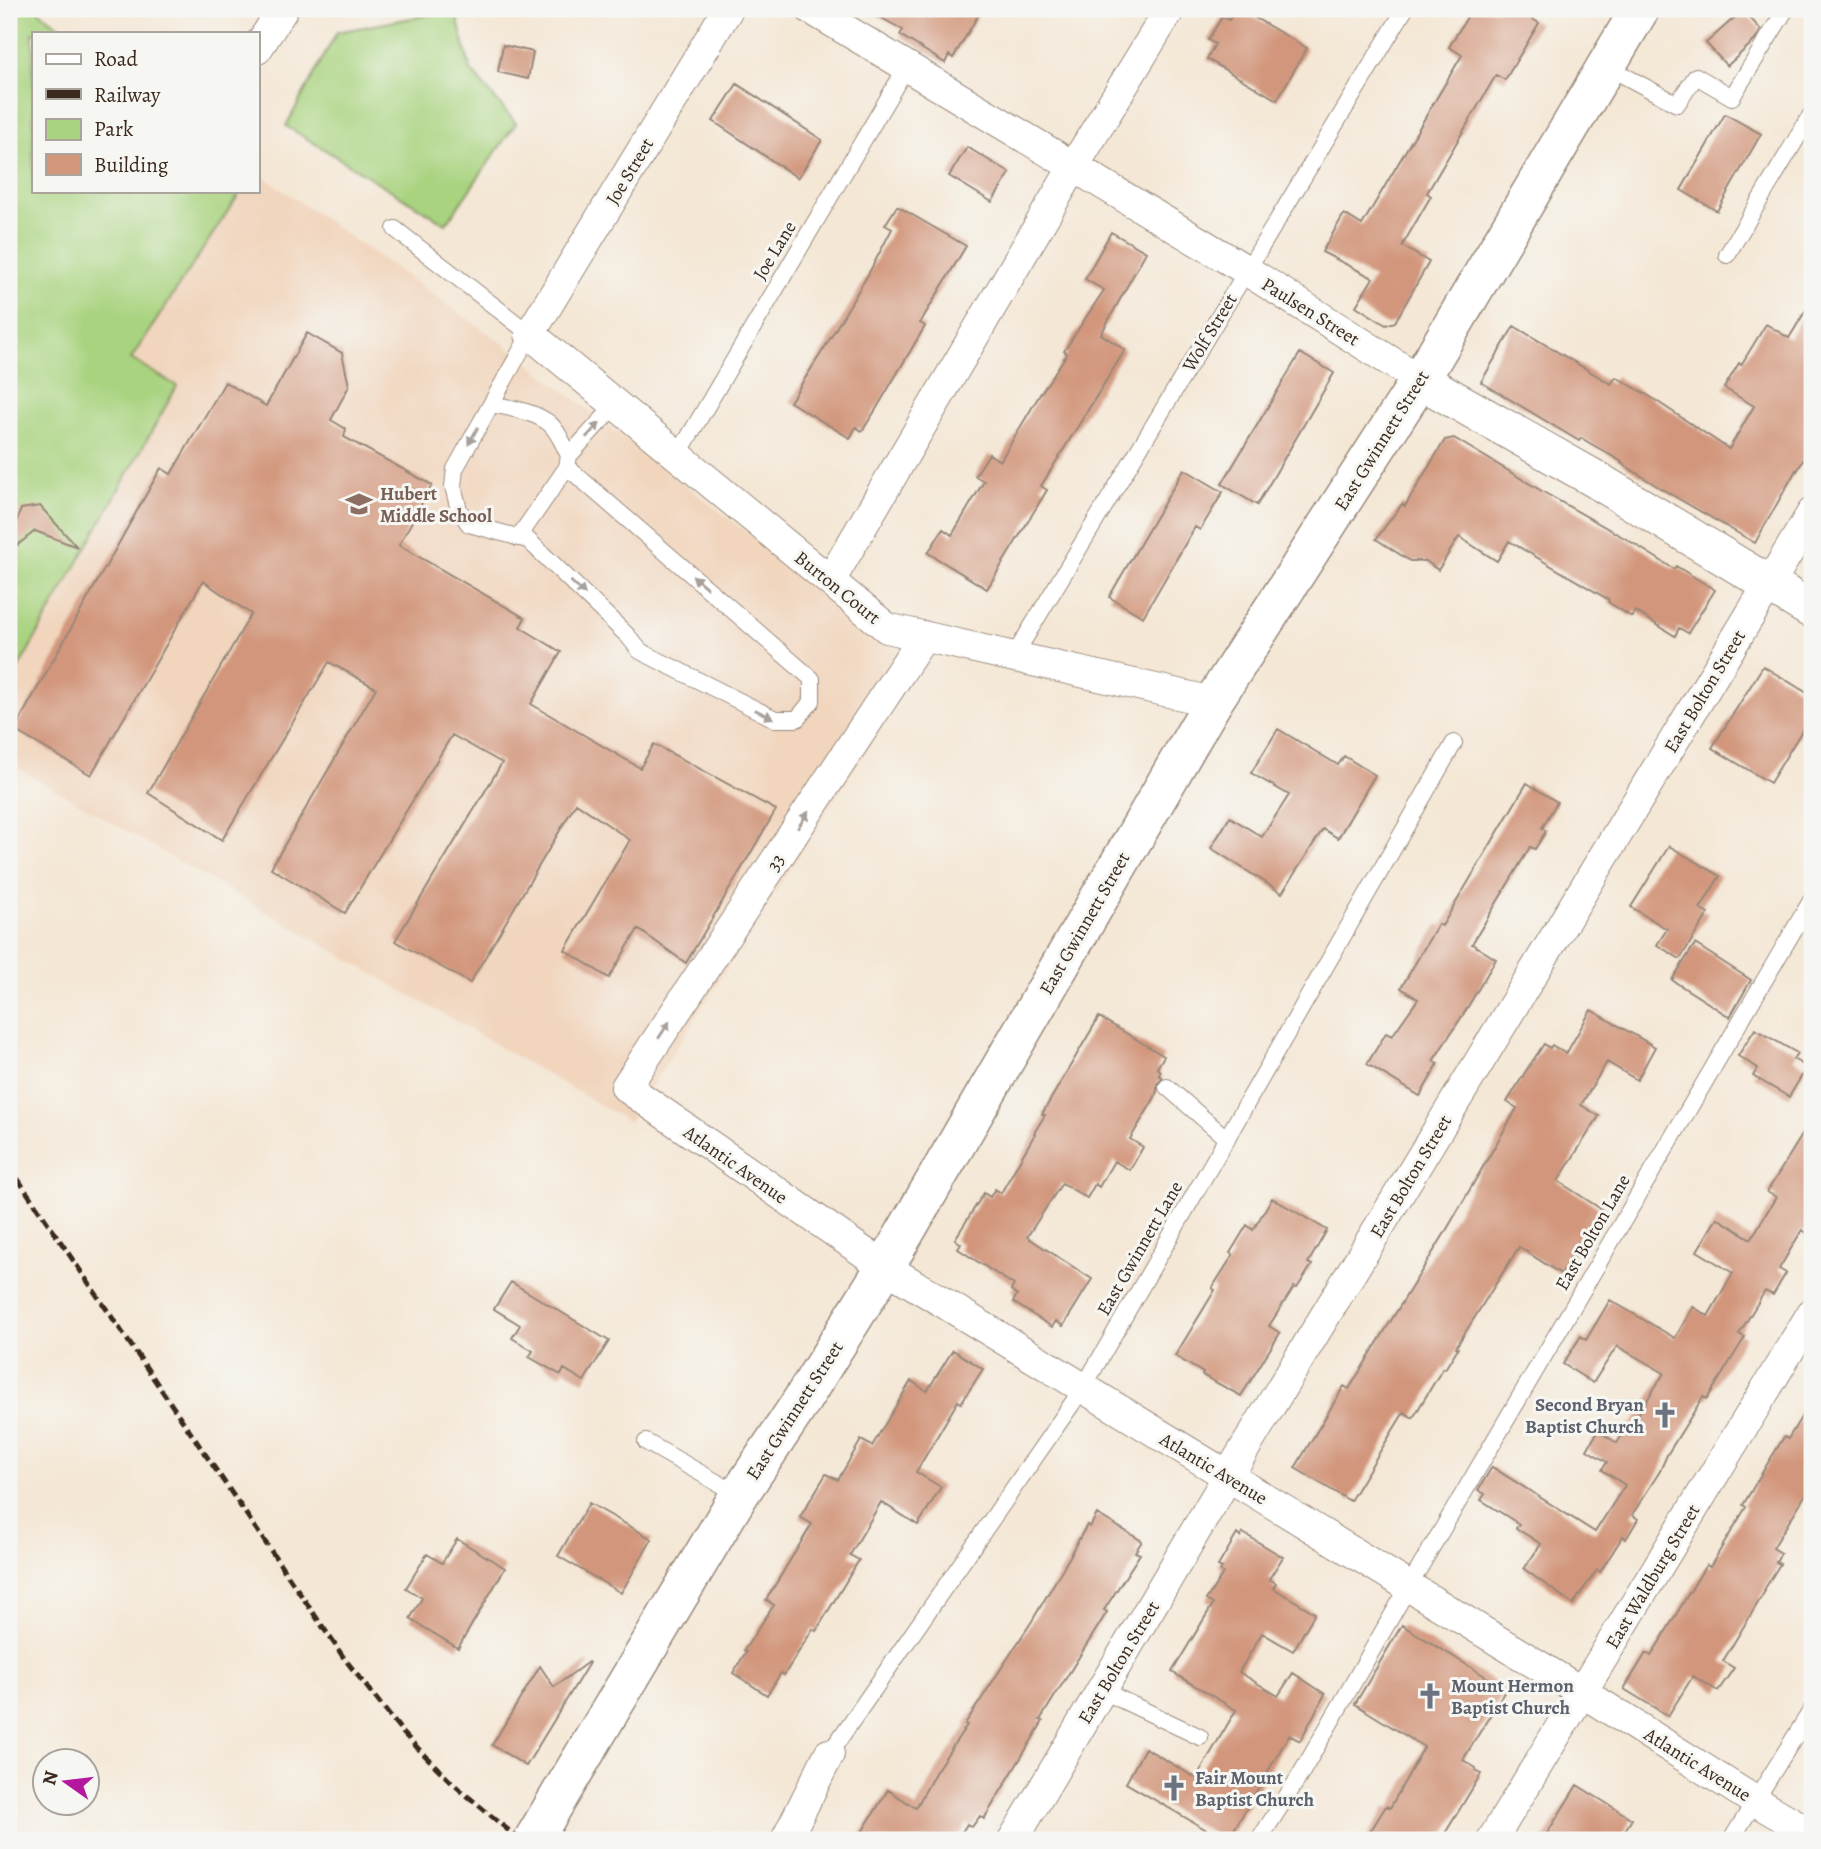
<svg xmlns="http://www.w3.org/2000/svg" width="1821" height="1849" font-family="Alegreya,serif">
  <rect width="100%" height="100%" fill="#f6f6f2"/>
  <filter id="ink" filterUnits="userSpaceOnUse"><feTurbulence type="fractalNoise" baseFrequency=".0143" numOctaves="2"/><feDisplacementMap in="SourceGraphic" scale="14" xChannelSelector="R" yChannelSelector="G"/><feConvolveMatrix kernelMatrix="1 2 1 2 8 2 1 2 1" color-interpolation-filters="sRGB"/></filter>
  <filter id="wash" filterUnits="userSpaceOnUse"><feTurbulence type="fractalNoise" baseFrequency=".00686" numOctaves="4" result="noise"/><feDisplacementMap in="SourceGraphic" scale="28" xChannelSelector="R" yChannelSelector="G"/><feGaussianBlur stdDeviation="1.57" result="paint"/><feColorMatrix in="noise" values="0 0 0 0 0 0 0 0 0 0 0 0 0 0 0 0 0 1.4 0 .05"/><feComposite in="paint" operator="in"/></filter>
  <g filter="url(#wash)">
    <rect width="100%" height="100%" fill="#f4e7d5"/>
    <!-- built -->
    <path fill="#f1d5bd" d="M9,9l24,24v158h224v-19l244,170 418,324 -290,456 -620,-359z"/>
    <!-- green -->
    <path fill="#a9d37f" stroke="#727e4e" stroke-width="2" d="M9,9h27l33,24h-36v158h208l-110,168 46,27 -168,299z
      M455,10l16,61 45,52 -70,101 -160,-98 51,-94z"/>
    <g id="blocks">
      <!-- building -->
      <path fill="#d2967b" d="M866,9h116l-29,49 -4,-3 -4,8 -45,-28 3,-5z
        M1236,9h4l67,39 -30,52 -70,-41 8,-15 -7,-4 14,-23 7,3z
        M1472,9h43l24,14 -34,57 -9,-5 -69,118 4,3 -29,50 27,16 -34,60 -9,3 -30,-19 17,-28 -51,-26 22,-38 18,11 100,-170 -13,-8z
        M1743,10l18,20 -6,10 -28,26 -21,-23z
        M503,45l30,7 -5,27 -30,-7z
        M737,84l85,56 -24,38 -85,-57z
        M1725,114l36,20 -44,77 -36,-21z
        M967,147l43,26 -18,29 -43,-26z
        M897,206l69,40 -46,77 5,3 -50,85 -13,20 -6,-4 -6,11 -60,-36 35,-55 45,-76 22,-42 -7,-4z
        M1111,232l35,20 -45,82 24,16 -84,136 6,4 -60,99 -59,-36 15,-24 9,6 32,-54 -9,-5 14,-22 11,7 39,-65 28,-42 -3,-3 40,-61 -19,-11z
        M1812,300v145l-15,26 -1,-1 -41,73 -95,-55 -39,-25 1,-1 -41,-24 -2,3 -98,-59 33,-56 97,58 5,-7 33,19 80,53 25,-43 -30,-18 15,-25 2,2 25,-41 23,14z
        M307,333l35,20 7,33 -18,34 15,9 -2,8 88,48 -33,60 126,73 -5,9 41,25 -30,52 109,64 14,-24 122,66 -90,153 -48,-34 -29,49 -44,-28 65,-110 -54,-37 -106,180 -75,-42 107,-178 -50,-28 -107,178 -74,-45 105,-180 -47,-26 -107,178 -74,-47 103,-179 -48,-33 -112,194 -77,-45 147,-262 10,6 54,-92 41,24z
        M1300,353l34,20 -77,132 -35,-21z
        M1454,438l91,55 83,47 46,29 2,-3 39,24 -27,43 -9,-5 -4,8 -40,-25 -3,6 -24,-15 1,-2 -100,-59 -12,20 -38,-24 -21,33 -12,-9h-16l-34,-22 26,-35 3,2 40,-66z
        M1184,469l39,23 -23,38 -5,-3 -52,90 -34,-20z
        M40,506l37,41 -42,-16 -26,21v-10l12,-33z
        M1763,666l49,30v18l-42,69 -58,-35z
        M1278,729l60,36 6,-9 31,19 -37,63 -15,-9 -41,64 -71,-45 19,-31 32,20 27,-42 -38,-22z
        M1527,783l30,19 -15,26 4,3 -11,18 -5,-2 -58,97 24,15 -30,51 -33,51 5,3 -18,32 -53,-32 19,-31 6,3 26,-37 -17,-11 37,-64 4,2z
        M1669,846l51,30 -20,33 8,5 -28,45 -23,-14 10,-16 -36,-22z
        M1695,944l56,36 -21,37 -58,-37z
        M1591,1010l64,37 -18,33 -30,-18 -26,43 18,11 -41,65 43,28 -40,65 -42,-27 -63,100 2,1 -13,21 -2,-1 -30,50 -9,-6 -54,89 -55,-33 49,-82 5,3 94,-153 74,-128 -10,-6 19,-31 18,-27 6,4 2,-3 14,9z
        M1099,1017l65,39 -7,12 4,3 -2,4 4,3 -6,6v7l-3,8 -24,40 13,8 -13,23 -16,-9 -15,26 -4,-3 -8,14 -25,-15 -35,54 65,42 -29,47 -7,-5 -4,6 -39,-25 4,-7 -6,-5 3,-5 -56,-36 3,-5 -6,-5 29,-46 6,4 5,-8 6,4 34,-59 -1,-1 11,-18 -3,-1z
        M1755,1029l42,24 -4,6 14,8 -18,30 -36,-21 5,-8 -20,-12z
        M1812,1119v117l-10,-6 -23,39 7,4 -13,22 -8,-4 -26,43 6,3 -38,62 -4,-2 -36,58 -7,16 -28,44 6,4 -12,20 -3,-3 -23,36 -3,-2 -24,34 -49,-35 17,-25 -25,-16 3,-4 -38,-24 4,-6 -7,-4 14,-23 103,65 30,-47 -23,-15 5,-8 -20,-12 11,-19 19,12 13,-20 2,1 32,-51 -47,-27 -24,37 -30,-19 18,-28 5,4 24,-40 65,38 18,-31 15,9 25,-43 -36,-22 20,-33 34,21 25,-42 -9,-5z
        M1272,1198l55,32 -19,33 4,2 -15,23 -3,-1 -25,39 11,7 -39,63 -39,-21 1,-2 -28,-17 40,-66 -3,-2 21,-33 -3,-2 17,-28 6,5z
        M511,1282l98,59 -25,40 -20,-12 -3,6 -32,-18 4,-6 -21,-13 8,-13 -26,-16z
        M953,1350l30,19 -22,34 -3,-2 -42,71 25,15 -23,38 -37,-23 -31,53 9,5 -43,71 -3,-2 -29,46 -3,-2 -14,22 -34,-22 13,-21 -2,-2 30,-45 -8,-5 46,-76 -12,-7 26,-43 12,6 23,-40 11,6 39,-65 16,10z
        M1812,1399v85l-39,64 8,5 -5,9 4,2 -16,26 1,1 -42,70 11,7 -16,23 -25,-15 -25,40 -44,-27 22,-36 5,3 55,-91 4,2 36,-60 -3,-2 23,-39 18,-29 4,2z
        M589,1503l63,36 -31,54 -63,-37z
        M1097,1514l45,27 -7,11 5,2 -36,56 3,2 -67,108 3,1 -59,98 -4,-3 -8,11 -5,-3 -10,16h-100l31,-50 28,18 20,-37 31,-46 -2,-1 67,-103 40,-68h-1l16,-28 3,2z
        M1243,1533l40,24 -14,22 7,4 -3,5 42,25 -22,38 -31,-18 -23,39 39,24 15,-23 32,21 -25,47 -11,-6 -61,105h-4l-98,-57 19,-35 51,30 40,-68 -64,-38 41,-68 -7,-4 17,-27 -3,-2 2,-3 -4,-2 19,-32 3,3z
        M457,1539l48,29 -47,80 -48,-29 12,-21 -16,-10 21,-34 15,9z
        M1402,1625l104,64 -43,71 13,8 -1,2 6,4 -40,66h-76l21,-34 4,2 34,-61 -69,-43z
        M588,1662l1,1 -63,103 -34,-21 48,-79 14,21z
        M1577,1785l55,34 -13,21h-76z"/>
    </g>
  </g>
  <g filter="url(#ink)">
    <use href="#blocks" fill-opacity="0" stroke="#98887a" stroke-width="2"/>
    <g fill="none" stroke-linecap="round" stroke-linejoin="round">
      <!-- service casing -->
      <g stroke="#98887a" stroke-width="18">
        <path id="service" d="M1606,66l71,38 19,-28 36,21 54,-88
          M395,229l135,105 -75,135 -2,17 6,24 10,14 59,16 100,96 12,15 135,68h22l15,-18v-22l-245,-212 2,-11 47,-52
          M1727,255l85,-142
          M491,404c19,4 42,7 58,19 9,8 15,22 20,33
          M678,455l229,-389
          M518,538l49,-71
          M1014,656l391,-647
          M1167,1087l60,52
          M646,1442l93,53
          M1101,1690l99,47
          M829,1754l254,-366 371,-645
          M1259,1840l40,-63 110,-191 403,-687
          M1731,1840l81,-131"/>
      </g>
      <!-- minor casing -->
      <g stroke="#98887a" stroke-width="32">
        <path id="minor" d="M728,9l-198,325 357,294 326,74
          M811,9l435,261 174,110
          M257,49l26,-40
          M830,581l244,-415 96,-157
          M924,636l-298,451 259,180 697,425 173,109 57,33
          M786,1840l43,-86
          M1013,1840l215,-364 584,-963
          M1492,1840l320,-527"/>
      </g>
      <!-- tertiary casing -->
      <g stroke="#98887a" stroke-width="39">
        <path id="tertiary" d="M1420,380l175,99 217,131"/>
      </g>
      <!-- secondary casing -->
      <g stroke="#98887a" stroke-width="41">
        <path id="secondary" d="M533,1840l206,-345 58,-87 88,-141 328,-565 207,-322 220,-371"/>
      </g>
      <!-- service -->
      <use href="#service" stroke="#fff" stroke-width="16"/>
      <!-- minor -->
      <use href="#minor" stroke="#fff" stroke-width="30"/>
      <!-- tertiary -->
      <use href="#tertiary" stroke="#fff" stroke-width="37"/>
      <!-- secondary -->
      <use href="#secondary" stroke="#fff" stroke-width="38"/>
      <!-- rail -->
      <path stroke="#3b2a1e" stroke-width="5" stroke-dasharray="10 5" stroke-linecap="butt" d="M9,1166l335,492 60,76 48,49 68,57"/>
    </g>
    <!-- one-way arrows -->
    <defs><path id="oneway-solid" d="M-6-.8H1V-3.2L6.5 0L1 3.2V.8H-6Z" transform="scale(1.75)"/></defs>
    <g fill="#a79f9a">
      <use href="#oneway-solid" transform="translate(593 430) rotate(-47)"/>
      <use href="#oneway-solid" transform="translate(473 436) rotate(119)"/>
      <use href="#oneway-solid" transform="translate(700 582) rotate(-139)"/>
      <use href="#oneway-solid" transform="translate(578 588) rotate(43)"/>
      <use href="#oneway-solid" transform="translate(764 714) rotate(26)"/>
      <use href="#oneway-solid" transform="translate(803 820) rotate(-57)"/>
      <use href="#oneway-solid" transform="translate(664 1030) rotate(-57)"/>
    </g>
  </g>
  <!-- icons -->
  <defs>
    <g id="school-bare" transform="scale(2.1)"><path d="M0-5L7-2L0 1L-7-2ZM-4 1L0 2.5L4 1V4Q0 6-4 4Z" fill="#8d6e63" stroke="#f6f6f2" stroke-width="2.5" paint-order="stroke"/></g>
    <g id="church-bare" transform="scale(2.1)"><path d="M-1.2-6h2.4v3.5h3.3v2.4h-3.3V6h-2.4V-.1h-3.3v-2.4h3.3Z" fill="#6b7280" stroke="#f6f6f2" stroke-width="2.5" paint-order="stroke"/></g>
  </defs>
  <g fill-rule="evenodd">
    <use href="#school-bare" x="359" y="504"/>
    <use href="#church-bare" x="1665" y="1415"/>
    <use href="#church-bare" x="1430" y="1696"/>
    <use href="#church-bare" x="1174" y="1788"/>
  </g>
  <g text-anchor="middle" stroke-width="6" stroke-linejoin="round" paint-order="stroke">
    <!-- street labels -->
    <g font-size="19" fill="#3b2a1e" stroke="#f6f6f2">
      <text transform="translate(629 171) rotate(-59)" y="7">Joe Street</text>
      <text transform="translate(774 250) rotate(-59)" y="7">Joe Lane</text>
      <text transform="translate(1311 311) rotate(32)" y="7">Paulsen Street</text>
      <text transform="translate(1209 332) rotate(-59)" y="7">Wolf Street</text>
      <text transform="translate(1381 440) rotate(-58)" y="7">East Gwinnett Street</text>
      <text transform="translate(838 587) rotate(39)" y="7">Burton Court</text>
      <text transform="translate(1704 691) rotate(-59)" y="7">East Bolton Street</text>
      <text transform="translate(775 862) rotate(-57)" y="7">33</text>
      <text transform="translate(1084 923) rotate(-60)" y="7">East Gwinnett Street</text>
      <text transform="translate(736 1164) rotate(35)" y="7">Atlantic Avenue</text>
      <text transform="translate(1410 1176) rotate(-59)" y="7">East Bolton Street</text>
      <text transform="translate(1592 1232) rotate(-60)" y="7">East Bolton Lane</text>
      <text transform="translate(1139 1248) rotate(-60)" y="7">East Gwinnett Lane</text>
      <text transform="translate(794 1410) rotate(-57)" y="7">East Gwinnett Street</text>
      <text transform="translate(1214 1468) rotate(31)" y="7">Atlantic Avenue</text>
      <text transform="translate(1652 1576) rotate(-59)" y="7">East Waldburg Street</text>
      <text transform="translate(1118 1662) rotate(-59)" y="7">East Bolton Street</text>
      <text transform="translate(1698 1764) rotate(32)" y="7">Atlantic Avenue</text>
    </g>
    <!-- education labels -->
    <g font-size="19" font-weight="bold" fill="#785e54" stroke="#f6f6f2" text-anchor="start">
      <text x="380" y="500">Hubert<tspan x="380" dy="22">Middle School</tspan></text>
    </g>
    <!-- worship labels -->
    <g font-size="19" font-weight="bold" fill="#5b616d" stroke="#f6f6f2" text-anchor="start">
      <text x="1644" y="1411" text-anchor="end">Second Bryan<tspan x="1644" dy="22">Baptist Church</tspan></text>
      <text x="1451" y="1692">Mount Hermon<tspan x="1451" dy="22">Baptist Church</tspan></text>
      <text x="1195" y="1784">Fair Mount<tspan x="1195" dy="22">Baptist Church</tspan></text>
    </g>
  </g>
  <!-- margin -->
  <rect width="1821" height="1849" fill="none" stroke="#f6f6f2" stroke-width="35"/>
  <!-- legend -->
  <rect x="32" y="32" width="228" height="161" fill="#f6f6f2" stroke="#aba49d" stroke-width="2"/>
  <rect x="46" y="54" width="35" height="10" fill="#ffffff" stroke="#aba49d" stroke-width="2"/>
  <text x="94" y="66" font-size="21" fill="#3b2a1e">Road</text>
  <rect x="46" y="89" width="35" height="10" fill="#3b2a1e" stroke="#aba49d" stroke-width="2"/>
  <text x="94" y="102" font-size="21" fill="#3b2a1e">Railway</text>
  <rect x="46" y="119" width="35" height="21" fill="#a9d37f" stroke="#aba49d" stroke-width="2"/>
  <text x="94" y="136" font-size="21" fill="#3b2a1e">Park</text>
  <rect x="46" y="154" width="35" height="21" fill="#d2967b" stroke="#aba49d" stroke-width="2"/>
  <text x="94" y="172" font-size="21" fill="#3b2a1e">Building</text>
  <!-- north arrow -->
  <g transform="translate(66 1782) rotate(284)"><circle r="33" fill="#f6f6f2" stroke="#aba49d" stroke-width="2"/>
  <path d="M0-5L12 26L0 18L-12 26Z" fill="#b5179e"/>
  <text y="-10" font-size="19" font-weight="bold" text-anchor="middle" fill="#3b2a1e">N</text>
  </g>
</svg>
